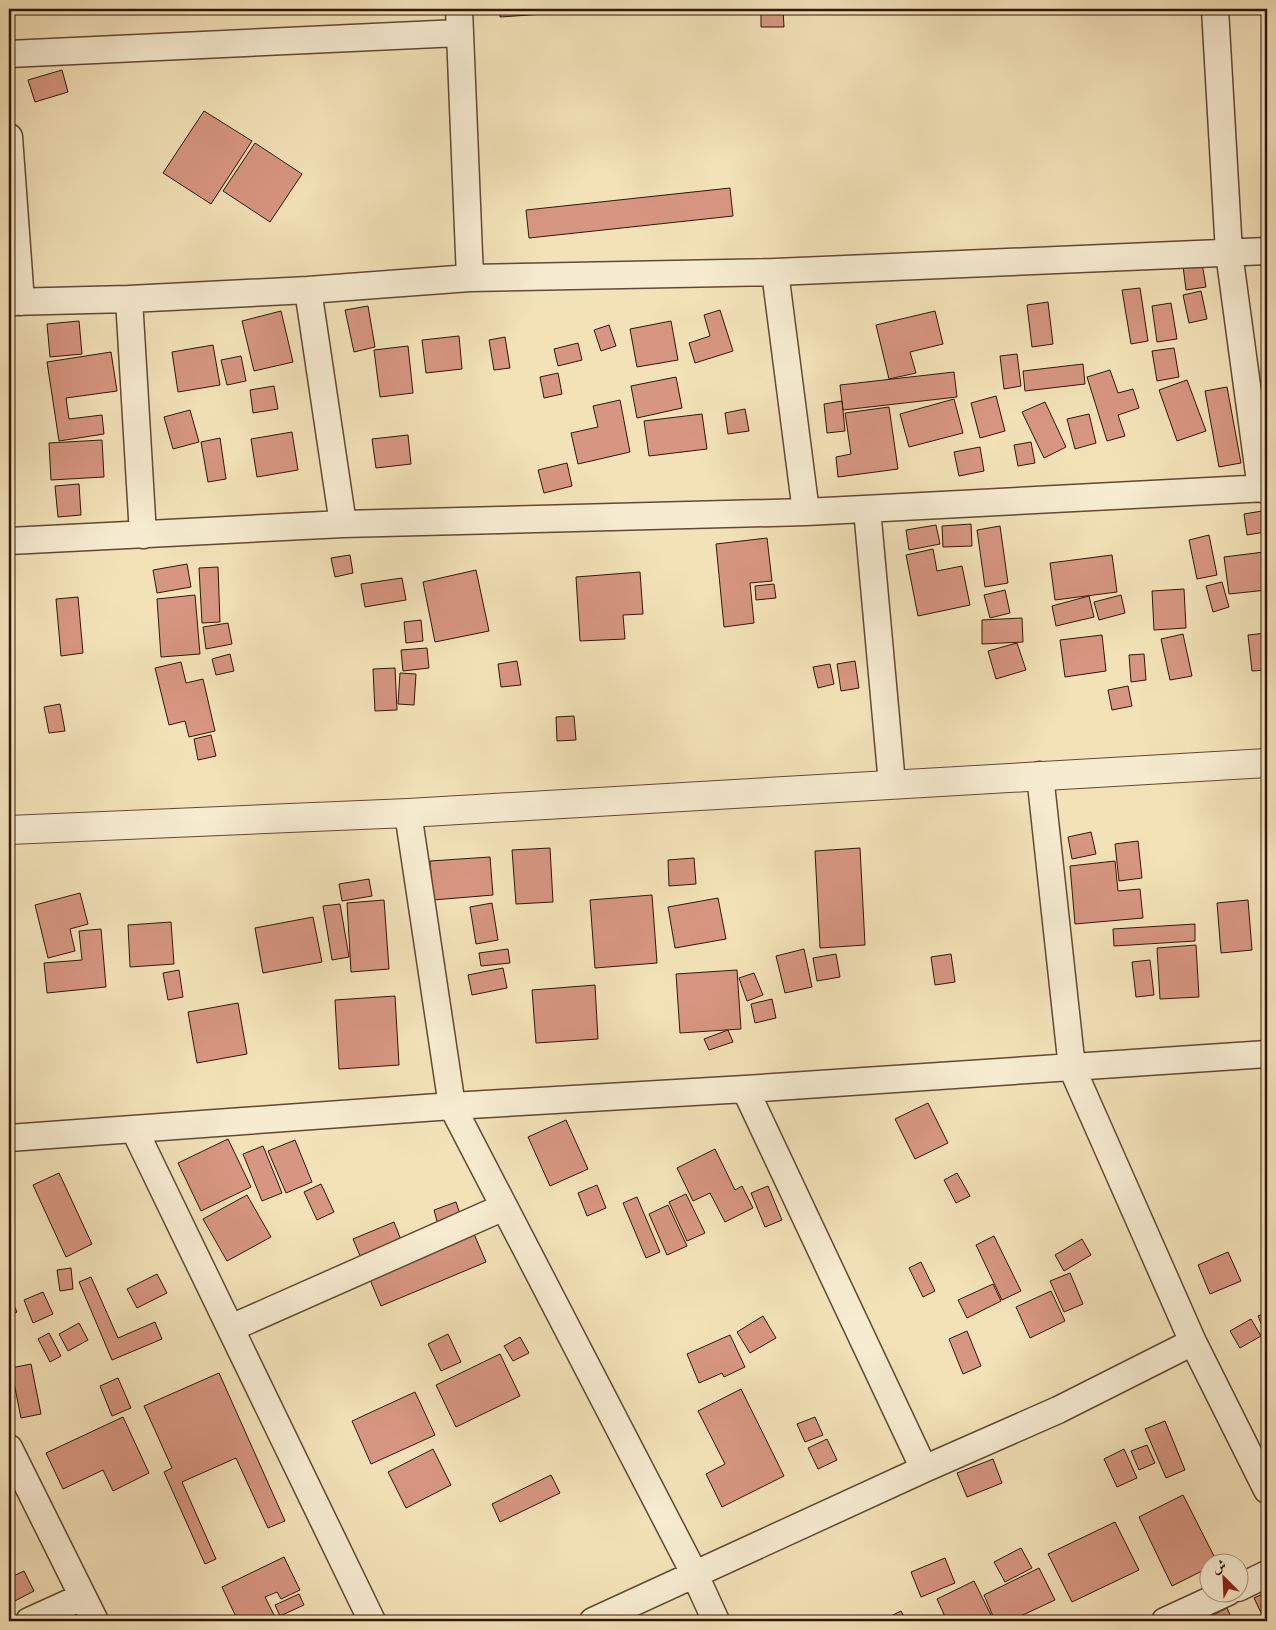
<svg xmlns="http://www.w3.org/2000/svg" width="1276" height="1630" font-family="'Old Standard TT',Amiri,serif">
  <rect width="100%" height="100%" fill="#f3e2b8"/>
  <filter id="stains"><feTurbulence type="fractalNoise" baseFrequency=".004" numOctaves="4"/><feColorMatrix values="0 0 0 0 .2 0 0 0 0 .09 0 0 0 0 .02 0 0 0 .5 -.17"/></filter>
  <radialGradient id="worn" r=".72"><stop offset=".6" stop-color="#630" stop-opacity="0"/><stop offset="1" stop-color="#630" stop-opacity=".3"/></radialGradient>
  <!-- building -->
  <path fill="#d79681" stroke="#311607" d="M500,9h119l-119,8z
    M761,9h22l1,18h-23z
    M62,70l6,22 -33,10 -7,-22z
    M204,111l48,30 -41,63 -48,-31z
    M255,143l47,31 -32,48 -47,-31z
    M730,188l3,28 -204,22 -3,-28z
    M1202,263l4,24 -20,3 -3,-24z
    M1140,288l8,53 -17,3 -9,-54z
    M1201,291l6,28 -18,4 -6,-28z
    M1048,302l5,42 -21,3 -5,-42z
    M1171,303l6,36 -20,3 -5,-36z
    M368,306l7,41 -21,5 -9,-42z
    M720,310l13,41 -38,12 -6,-20 21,-7 -6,-21z
    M281,311l12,51 -39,9 -12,-50z
    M935,311l8,33 -33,8 6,21 -27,6 -13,-54z
    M79,321l3,33 -32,3 -3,-33z
    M671,321l7,39 -41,7 -7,-38z
    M609,325l7,21 -15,5 -7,-21z
    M459,336l3,33 -36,4 -4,-33z
    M505,337l5,31 -16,2 -5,-30z
    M578,343l4,17 -24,6 -4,-17z
    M213,345l7,40 -42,7 -6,-40z
    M408,346l5,47 -33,4 -6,-47z
    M1174,348l5,29 -22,4 -5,-30z
    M111,352l6,39 -51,7 3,21 33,-4 2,19 -45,7 -12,-79z
    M1017,354l4,32 -17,3 -4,-33z
    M241,356l5,25 -19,4 -6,-25z
    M1083,364l2,20 -60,7 -2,-20z
    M1110,370l8,23 15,-4 6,19 -21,7 7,21 -18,5 -20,-64z
    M954,372l3,25 -114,13 -3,-25z
    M558,373l4,21 -18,4 -4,-21z
    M676,377l6,31 -45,10 -6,-32z
    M1187,380l19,51 -29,10 -18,-51z
    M274,386l4,23 -25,4 -3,-23z
    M1227,387l14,76 -22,4 -14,-76z
    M996,396l9,35 -25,7 -9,-35z
    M954,399l9,34 -54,14 -9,-33z
    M620,400l10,52 -52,12 -7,-31 27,-6 -5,-21z
    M842,401l3,30 -18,2 -3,-29z
    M1045,402l21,45 -22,11 -22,-46z
    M889,407l9,62 -60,8 -2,-20 15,-3 -6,-41z
    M745,409l4,22 -21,3 -3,-21z
    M190,410l9,32 -26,7 -9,-32z
    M702,414l5,35 -58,7 -5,-35z
    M1089,414l7,29 -21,6 -8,-30z
    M292,432l6,38 -41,7 -6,-38z
    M408,435l3,29 -35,4 -4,-29z
    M220,438l6,41 -18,3 -7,-40z
    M102,440l2,37 -53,3 -2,-37z
    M1031,442l4,21 -17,3 -4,-21z
    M980,447l4,24 -25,5 -5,-24z
    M567,463l5,23 -28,7 -6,-23z
    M79,484l2,31 -23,2 -3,-31z
    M1262,511l3,21 -18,3 -3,-21z
    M971,524l1,22 -29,1 -1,-21z
    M936,525l4,19 -31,6 -3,-20z
    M1000,526l8,57 -23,4 -8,-57z
    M1209,535l8,40 -20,4 -8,-39z
    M767,538l5,43 -22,2 4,40 -30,4 -8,-83z
    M933,549l4,22 25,-5 8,39 -52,11 -12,-61z
    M1264,552l3,38 -38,4 -5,-37z
    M350,555l3,18 -18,4 -4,-19z
    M1112,555l5,37 -62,8 -5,-37z
    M187,564l4,23 -34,6 -4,-23z
    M218,567l2,55 -18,1 -3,-55z
    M476,570l13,61 -54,11 -12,-60z
    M640,572l3,42 -20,1 2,24 -45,2 -4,-64z
    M402,578l4,22 -41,7 -4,-23z
    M1222,582l7,25 -16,5 -7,-26z
    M774,584l2,14 -20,2 -1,-14z
    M1184,589l2,39 -32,2 -2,-39z
    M1005,590l5,23 -20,5 -6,-23z
    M195,595l5,59 -39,3 -4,-58z
    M1121,595l4,18 -26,7 -5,-18z
    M1089,596l5,21 -38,9 -4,-20z
    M78,597l5,56 -22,3 -5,-57z
    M1022,618l1,24 -41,2v-24z
    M421,620l2,21 -17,2 -2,-21z
    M228,623l4,21 -26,5 -3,-22z
    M1267,633v37l-15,1 -4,-36z
    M1183,634l9,42 -22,4 -9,-41z
    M1102,635l4,36 -41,6 -5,-37z
    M1017,643l9,27 -30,9 -8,-28z
    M427,648l2,20 -26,3 -2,-21z
    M230,654l4,17 -18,4 -4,-16z
    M1144,654l2,26 -15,2 -2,-27z
    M517,661l4,24 -20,2 -3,-23z
    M855,661l4,27 -18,3 -4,-27z
    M181,662l5,21 17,-4 12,52 -26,6 -4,-16 -16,4 -14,-57z
    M830,664l4,20 -16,4 -5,-21z
    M395,668l2,42 -22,1 -2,-42z
    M400,673l16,1 -2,31 -16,-1z
    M1128,686l4,20 -20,4 -4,-20z
    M60,704l5,27 -16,2 -5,-26z
    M574,716l2,24 -19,1 -1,-24z
    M211,735l5,21 -18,4 -4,-21z
    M1091,832l5,22 -24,5 -4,-22z
    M1138,841l4,37 -23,3 -4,-37z
    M550,848l3,54 -37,2 -4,-54z
    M860,848l5,97 -45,3 -5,-97z
    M1263,856l4,1v20h-5z
    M490,857l3,38 -60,5 -3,-39z
    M694,858l2,26 -27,2 -1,-26z
    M1115,861l3,30 22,-2 3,29 -68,6 -5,-58z
    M369,879l3,17 -30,5 -3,-17z
    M80,893l8,31 -18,5 5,22 -27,7 -13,-53z
    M652,895l5,68 -62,5 -5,-68z
    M718,898l8,41 -51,9 -7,-41z
    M384,900l5,69 -38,3 -4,-69z
    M1248,900l4,50 -31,3 -4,-50z
    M492,903l6,37 -22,4 -6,-37z
    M340,904l9,53 -17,3 -9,-54z
    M313,917l9,45 -59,11 -8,-45z
    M171,922l3,42 -44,3 -2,-42z
    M1195,924v17l-81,5 -1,-17z
    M101,929l5,58 -59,6 -3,-30 38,-3 -3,-29z
    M1196,945l3,52 -39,2 -3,-51z
    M508,949l2,14 -29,3 -2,-13z
    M804,949l8,38 -27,6 -9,-37z
    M836,954l4,23 -23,4 -4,-23z
    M951,954l4,28 -20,3 -4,-28z
    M1150,960l4,35 -18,2 -4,-35z
    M503,968l4,20 -35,7 -4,-20z
    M179,970l4,27 -15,3 -5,-27z
    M737,970l4,59 -61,4 -4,-59z
    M754,973l9,22 -16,6 -8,-23z
    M595,985l3,54 -62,4 -4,-53z
    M395,996l4,69 -60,4 -4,-69z
    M772,999l4,19 -21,5 -4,-19z
    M238,1003l9,51 -50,9 -9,-51z
    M728,1030l5,12 -24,8 -5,-11z
    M928,1103l20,40 -33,16 -20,-40z
    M566,1120l22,49 -38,17 -22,-49z
    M228,1139l23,48 -50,24 -23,-48z
    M295,1140l17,42 -26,11 -18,-42z
    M263,1146l19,47 -20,8 -19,-47z
    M715,1149l20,41 7,-4 11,22 -28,14 -15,-29 -17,8 -16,-33z
    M59,1173l33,71 -26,13 -33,-72z
    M957,1173l13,23 -14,7 -12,-23z
    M321,1184l13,28 -17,8 -13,-28z
    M597,1185l9,23 -19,8 -9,-23z
    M768,1186l14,34 -17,7 -14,-34z
    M686,1194l19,39 -18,8 -18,-39z
    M247,1195l24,42 -44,24 -24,-42z
    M637,1197l23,55 -14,6 -23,-55z
    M456,1202l5,15 -23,8 -4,-15z
    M668,1205l19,41 -20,9 -18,-41z
    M468,1220l18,42 -105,44 -28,-67 41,-17 9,23z
    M994,1236l27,55 -19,9 -26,-55z
    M1082,1239l9,16 -27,16 -9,-16z
    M1228,1252l13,29 -31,13 -12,-29z
    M921,1262l14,29 -12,6 -14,-29z
    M71,1268l2,21 -13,2 -3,-21z
    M1070,1273l13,31 -19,8 -14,-31z
    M157,1274l10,19 -30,15 -10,-19z
    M91,1277l27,61 37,-16 7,17 -50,21 -33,-78z
    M993,1284l8,17 -34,17 -9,-18z
    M1051,1291l14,30 -35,17 -14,-31z
    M43,1292l10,22 -20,9 -9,-23z
    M9,1295l8,17 -8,4z
    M1267,1312v26l-9,-22z
    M763,1316l13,22 -26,15 -13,-21z
    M1251,1319l10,17 -21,12 -10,-17z
    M79,1323l9,17 -20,11 -9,-17z
    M967,1331l14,35 -18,8 -14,-35z
    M49,1333l12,23 -11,6 -12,-23z
    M448,1334l13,28 -20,9 -13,-27z
    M730,1335l15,32 -21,10 -2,-4 -23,10 -12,-29z
    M520,1337l9,16 -16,8 -9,-15z
    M500,1354l20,42 -64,31 -20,-42z
    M31,1364l10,50 -20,4 -10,-50z
    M219,1373l66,148 -17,7 -32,-70 -54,24 34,77 -11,5 -41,-92 8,-4 -28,-62z
    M118,1378l13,30 -19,8 -12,-30z
    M741,1389l43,87 -62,31 -16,-33 19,-10 -27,-53z
    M415,1392l20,43 -64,29 -19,-43z
    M123,1417l26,56 -36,18 -10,-21 -40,19 -17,-36z
    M815,1417l8,18 -18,7 -8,-18z
    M1165,1421l20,49 -19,8 -21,-49z
    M827,1439l10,21 -19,9 -10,-21z
    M1147,1445l8,18 -16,7 -8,-19z
    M433,1449l18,36 -45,23 -18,-36z
    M1124,1449l13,29 -20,9 -13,-28z
    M993,1459l9,24 -35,14 -10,-24z
    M551,1475l9,18 -60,29 -8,-18z
    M1183,1495l34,67h-9v6l-36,18 -33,-69z
    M1115,1522l24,48 -67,32 -24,-48z
    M1021,1548l11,20 -27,14 -11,-20z
    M284,1557l16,33 -19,9 -4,-7 -12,5 12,24h-39l-16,-34z
    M945,1558l10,25 -34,14 -10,-25z
    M1039,1568l16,32 -45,21h-28l11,-5 -9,-21z
    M24,1571l10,20 -25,13v-26z
    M974,1581l17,34 -13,6h-31l-10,-22z
    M1267,1592v29h-2l-11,-23z
    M299,1594l5,11 -24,11 -5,-11z
    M1227,1608l6,13h-22l-2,-4z
    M901,1611l5,10h-25z"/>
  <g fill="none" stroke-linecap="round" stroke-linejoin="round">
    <!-- minor casing -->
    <g stroke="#624933" stroke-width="29">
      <path id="minor" d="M459,9l11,269
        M1215,9l14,244 32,236
        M9,54l450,-21
        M9,137l12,165
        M775,272l31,240
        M308,290l35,234
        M129,299l14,236
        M9,302l120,-3 179,-9 162,-12 305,-6 492,-21
        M867,509l25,275
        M9,541l334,-17 463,-12 461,-24
        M1040,775l32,293 121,274 74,148
        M408,813l44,293 243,469 21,46
        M745,1089l179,380
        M134,1129l238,492
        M9,1138l443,-32 293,-17 522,-35
        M231,1328l273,-121
        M9,1448l86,173
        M1238,1588l29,-14
        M29,1621l53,-24
        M593,1621l331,-152 134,-59 135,-68
        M1165,1621l63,-29"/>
    </g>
    <!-- tertiary casing -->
    <g stroke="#624933" stroke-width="30">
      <path id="tertiary" d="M9,830l399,-17 859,-50"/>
    </g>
    <!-- minor -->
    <use href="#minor" stroke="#f7ecd1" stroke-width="26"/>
    <!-- tertiary -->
    <use href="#tertiary" stroke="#f7ecd1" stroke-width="28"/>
  </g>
  <!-- margin -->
  <rect width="1276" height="1630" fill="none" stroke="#f3e2b8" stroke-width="30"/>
  <rect x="10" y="10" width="1256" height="1610" fill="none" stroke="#311607" stroke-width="2.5"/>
  <rect x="15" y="15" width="1246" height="1600" fill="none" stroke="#311607"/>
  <!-- north arrow -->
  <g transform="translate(1224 1578) rotate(336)"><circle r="24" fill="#f7ecd1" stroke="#a89680"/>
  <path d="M0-4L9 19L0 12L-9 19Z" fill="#8f2418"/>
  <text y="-8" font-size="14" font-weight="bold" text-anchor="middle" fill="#311607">ش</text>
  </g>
  <rect width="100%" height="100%" filter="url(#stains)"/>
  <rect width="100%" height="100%" fill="url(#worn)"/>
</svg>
